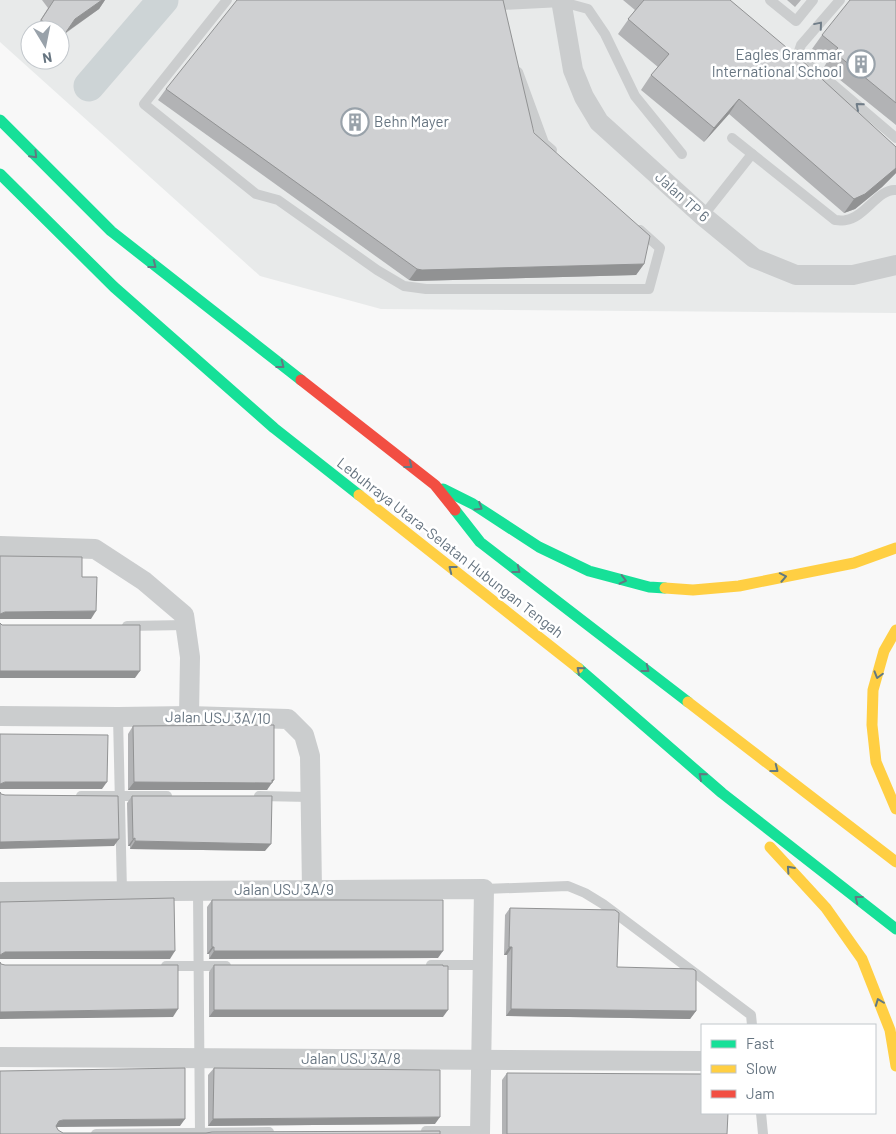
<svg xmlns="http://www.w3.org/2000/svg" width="896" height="1134" font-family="Barlow,sans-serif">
  <rect width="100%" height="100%" fill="#f8f8f8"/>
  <path fill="#e8eaea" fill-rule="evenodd" d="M0,0H896V313L381,309L260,276L0,42ZM30,30H60V60H30Z"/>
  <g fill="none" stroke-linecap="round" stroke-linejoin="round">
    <polyline stroke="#cdd4d6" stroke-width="31" points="89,86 163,0"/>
    <g stroke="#cbcdce" stroke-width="10">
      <polyline points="227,0 144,104 256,194 278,200 377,270 404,286 426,289 649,289 660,248 640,230"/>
      <polyline points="770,0 796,21 813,0"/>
      <polyline points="840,0 801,45 799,51 802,58 896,138"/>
      <polyline points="502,5 562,2 588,9 605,34 635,96 682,154"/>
      <polyline points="518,72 544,143 552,150"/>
      <path d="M732,138L835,220C838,220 843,221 846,220C864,218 879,188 896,190"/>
      <polyline points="703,216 752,154"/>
      <polyline points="127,626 186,625"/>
      <polyline points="118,717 122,891"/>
      <polyline points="81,796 167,796"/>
      <polyline points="259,796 310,797"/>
      <polyline points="484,889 568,886 585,893 603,904 751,1015 752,1025"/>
      <polyline points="198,891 200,1134"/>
      <polyline points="431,965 483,965"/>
      <polyline points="166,966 226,966"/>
      <polyline points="761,1113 763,1134"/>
      <polyline points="426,1131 480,1131"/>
      <polyline points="96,1134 269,1132"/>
    </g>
    <g stroke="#cbcdce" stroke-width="20">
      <polyline points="561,0 573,70 584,97 599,122 703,216 754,258 796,275 853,275 896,265"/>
      <polyline points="0,546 95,549 144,581 184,615 190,657 189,716"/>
      <polyline points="0,716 118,717 189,716 288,719 304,735 310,756 312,890"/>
      <polyline points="0,892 484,889 480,1134"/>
      <polyline points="0,1057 702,1061"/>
    </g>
    <g stroke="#16e098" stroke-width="11">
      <polyline points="0,120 111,231 301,380"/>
      <polyline points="0,174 114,287 274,428 359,495"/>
      <polyline points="443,489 473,504 539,547 589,571 649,587 665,588"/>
      <polyline points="455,510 480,542 688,702"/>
      <polyline points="578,668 722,793 896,929"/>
    </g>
    <g stroke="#ffcf43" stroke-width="11">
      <polyline points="359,495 578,668"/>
      <polyline points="665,588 693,590 739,586 854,563 896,548"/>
      <polyline points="896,630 884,651 873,690 872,725 876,762 896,809"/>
      <polyline points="688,702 896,862"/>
      <polyline points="770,847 826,908 862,959 890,1030 896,1066"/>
    </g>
    <polyline stroke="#f24e42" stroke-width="11" points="301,380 435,485 455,510"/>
  </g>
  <g fill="#b2b3b5">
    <polygon points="42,0 105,0 99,9 66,33 60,41 60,30 34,30 48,8"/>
    <polygon points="623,0 730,0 896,147 896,173 882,187 855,209 844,213 729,114 704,142 641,90 651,75 658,67 618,34 635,10"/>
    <polygon points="787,0 801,0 795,7"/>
    <polygon points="896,0 896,125 824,67 827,62 812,49 822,35"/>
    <polygon points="166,89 534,133 644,264 636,275 415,281 409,280 158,100"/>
    <polygon points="133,726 269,788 268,788 267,790 128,790 128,734"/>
    <polygon points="132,796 265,851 130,849 130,846 128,846 127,803"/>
    <polygon points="212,900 438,958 209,959 209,954 207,954 207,907"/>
    <polygon points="510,908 617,967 696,1011 690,1019 506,1016 507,955 504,955 505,915"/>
    <polygon points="214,965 443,1017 209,1017 209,972"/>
    <polygon points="214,1068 435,1124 208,1126 208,1075"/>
    <polygon points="507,1073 727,1134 502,1134 502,1080"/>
  </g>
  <g fill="#919293">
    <polygon points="102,0 105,0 99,9 65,33 75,19"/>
    <polygon points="739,99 729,114 704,142 714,128"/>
    <polygon points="896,168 896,173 882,187 855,209 844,213 854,199"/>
    <polygon points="644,264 636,275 415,281 409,280 417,269"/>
    <polygon points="96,611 91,619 0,619 0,614 5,612"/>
    <polygon points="0,671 140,671 135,678 0,678"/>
    <polygon points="274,780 267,790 128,790 134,782"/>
    <polygon points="5,782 107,782 102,789 0,789 0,784"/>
    <polygon points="135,838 130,846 128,846 133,839"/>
    <polygon points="119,839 114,846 0,849 0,842"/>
    <polygon points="135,841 271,844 265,851 130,849"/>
    <polygon points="212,947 214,947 209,954 207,954"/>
    <polygon points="509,947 512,947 507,955 504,955"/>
    <polygon points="175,951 170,959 0,959 0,955 5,952"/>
    <polygon points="214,951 443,951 438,958 209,959"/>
    <polygon points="178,1009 173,1017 0,1019 0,1012"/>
    <polygon points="511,1009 696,1011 690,1019 506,1016"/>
    <polygon points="214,1010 448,1010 443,1017 209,1017"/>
    <polygon points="440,1117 435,1124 208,1126 213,1119"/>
    <polygon points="185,1119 180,1126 58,1127 54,1128 59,1121 63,1120"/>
  </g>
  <g fill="#cfd0d2" stroke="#919293">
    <polygon points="54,0 102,0 75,19 64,35 60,33 60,30 56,30 41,20"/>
    <polygon points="237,0 503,0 534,133 650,236 644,264 422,270 417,269 166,89"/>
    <polygon points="644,0 730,0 799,58 896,147 896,168 865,194 854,199 739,99 714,128 651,75 669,54 628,19"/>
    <polygon points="850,0 896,0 896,103 834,52 838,48 822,35"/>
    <polygon points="0,556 82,557 82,577 97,577 96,611 5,612 0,614"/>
    <polygon points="0,623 2,625 140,625 140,671 0,671"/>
    <polygon points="274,725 274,780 272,780 272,783 134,782 133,726"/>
    <polygon points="0,734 108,735 107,782 5,782 0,784"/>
    <polygon points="0,792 1,794 5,795 118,796 119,839 0,842"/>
    <polygon points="132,796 272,796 271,844 135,841 135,838 133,839"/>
    <polygon points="174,898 175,951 5,952 0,955 0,902"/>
    <polygon points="212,900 443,900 443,951 214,951 214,947 212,947"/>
    <polygon points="510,908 615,910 619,913 617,967 693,969 696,971 696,1011 511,1009 512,947 509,947"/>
    <polygon points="0,962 1,964 5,965 178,965 178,1009 0,1012"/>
    <polygon points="214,965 443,965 443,966 448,966 448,1010 214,1010"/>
    <polygon points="185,1068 185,1119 63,1120 59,1121 56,1126 58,1130 63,1133 206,1133 212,1132 440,1131 440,1134 0,1134 0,1071"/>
    <polygon points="214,1068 440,1070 440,1117 213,1119"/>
    <polygon points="507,1073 702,1074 702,1113 728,1113 727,1134 507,1134"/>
  </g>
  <defs><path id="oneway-chevron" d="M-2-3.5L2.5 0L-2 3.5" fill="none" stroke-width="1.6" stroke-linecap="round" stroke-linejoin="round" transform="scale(1.25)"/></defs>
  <g stroke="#707d88">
    <use href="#oneway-chevron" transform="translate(819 25) rotate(-50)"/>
    <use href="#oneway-chevron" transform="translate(859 106) rotate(-139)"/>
  </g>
  <g stroke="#627981">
    <use href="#oneway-chevron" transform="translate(34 155) rotate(45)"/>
    <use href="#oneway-chevron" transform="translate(153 265) rotate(38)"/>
    <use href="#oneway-chevron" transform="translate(281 365) rotate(38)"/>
    <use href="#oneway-chevron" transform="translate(409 465) rotate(38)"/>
    <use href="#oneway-chevron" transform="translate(479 507) rotate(32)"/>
    <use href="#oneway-chevron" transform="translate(452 569) rotate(-142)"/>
    <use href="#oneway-chevron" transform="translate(517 570) rotate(38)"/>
    <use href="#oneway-chevron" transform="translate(783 577) rotate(-11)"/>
    <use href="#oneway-chevron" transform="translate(623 580) rotate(14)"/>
    <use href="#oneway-chevron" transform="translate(646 669) rotate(38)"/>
    <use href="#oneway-chevron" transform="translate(580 670) rotate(-140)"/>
    <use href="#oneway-chevron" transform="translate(878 675) rotate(106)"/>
    <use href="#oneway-chevron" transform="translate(775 769) rotate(38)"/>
    <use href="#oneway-chevron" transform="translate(702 776) rotate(-139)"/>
    <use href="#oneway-chevron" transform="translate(790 869) rotate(-132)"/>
    <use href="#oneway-chevron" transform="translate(858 899) rotate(-142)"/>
    <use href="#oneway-chevron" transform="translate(879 1002) rotate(-111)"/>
  </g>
  <defs>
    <g id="building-ring" transform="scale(1.4375)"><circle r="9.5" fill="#fff" stroke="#99a2aa" stroke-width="1.5"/><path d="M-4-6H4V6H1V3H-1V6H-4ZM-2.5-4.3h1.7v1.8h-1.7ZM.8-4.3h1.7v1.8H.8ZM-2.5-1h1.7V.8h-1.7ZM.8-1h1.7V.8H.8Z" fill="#99a2aa"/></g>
  </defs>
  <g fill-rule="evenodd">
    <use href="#building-ring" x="861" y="64"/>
    <use href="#building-ring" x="355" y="122"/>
  </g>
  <g text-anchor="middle" stroke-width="5" stroke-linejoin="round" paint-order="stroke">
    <g font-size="15" fill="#667480" stroke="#fff" text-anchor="end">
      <text x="842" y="60">Eagles Grammar<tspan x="842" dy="17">International School</tspan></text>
      <text x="374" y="127" text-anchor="start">Behn Mayer</text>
    </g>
    <g font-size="15" fill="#667480" stroke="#fff">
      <text transform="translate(682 197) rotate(42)" y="5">Jalan TP 6</text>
      <text transform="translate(450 548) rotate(38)" y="5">Lebuhraya Utara–Selatan Hubungan Tengah</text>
      <text transform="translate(218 718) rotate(1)" y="5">Jalan USJ 3A/10</text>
      <text x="284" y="895">Jalan USJ 3A/9</text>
      <text x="351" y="1064">Jalan USJ 3A/8</text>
    </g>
  </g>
  <rect x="701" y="1024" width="175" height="90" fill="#ffffff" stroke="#c2c7cc"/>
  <rect x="711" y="1040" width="25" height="8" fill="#16e098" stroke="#c2c7cc"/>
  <text x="746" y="1049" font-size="15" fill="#667480">Fast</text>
  <rect x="711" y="1065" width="25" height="8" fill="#ffcf43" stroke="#c2c7cc"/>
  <text x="746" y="1074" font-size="15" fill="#667480">Slow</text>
  <rect x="711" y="1090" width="25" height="8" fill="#f24e42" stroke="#c2c7cc"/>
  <text x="746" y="1099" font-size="15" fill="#667480">Jam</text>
  <g transform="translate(45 45) rotate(170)"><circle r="24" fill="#ffffff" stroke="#c2c7cc"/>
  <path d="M0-4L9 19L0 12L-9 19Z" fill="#99a2aa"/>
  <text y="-8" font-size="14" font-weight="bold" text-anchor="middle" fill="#667480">N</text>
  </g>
</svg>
